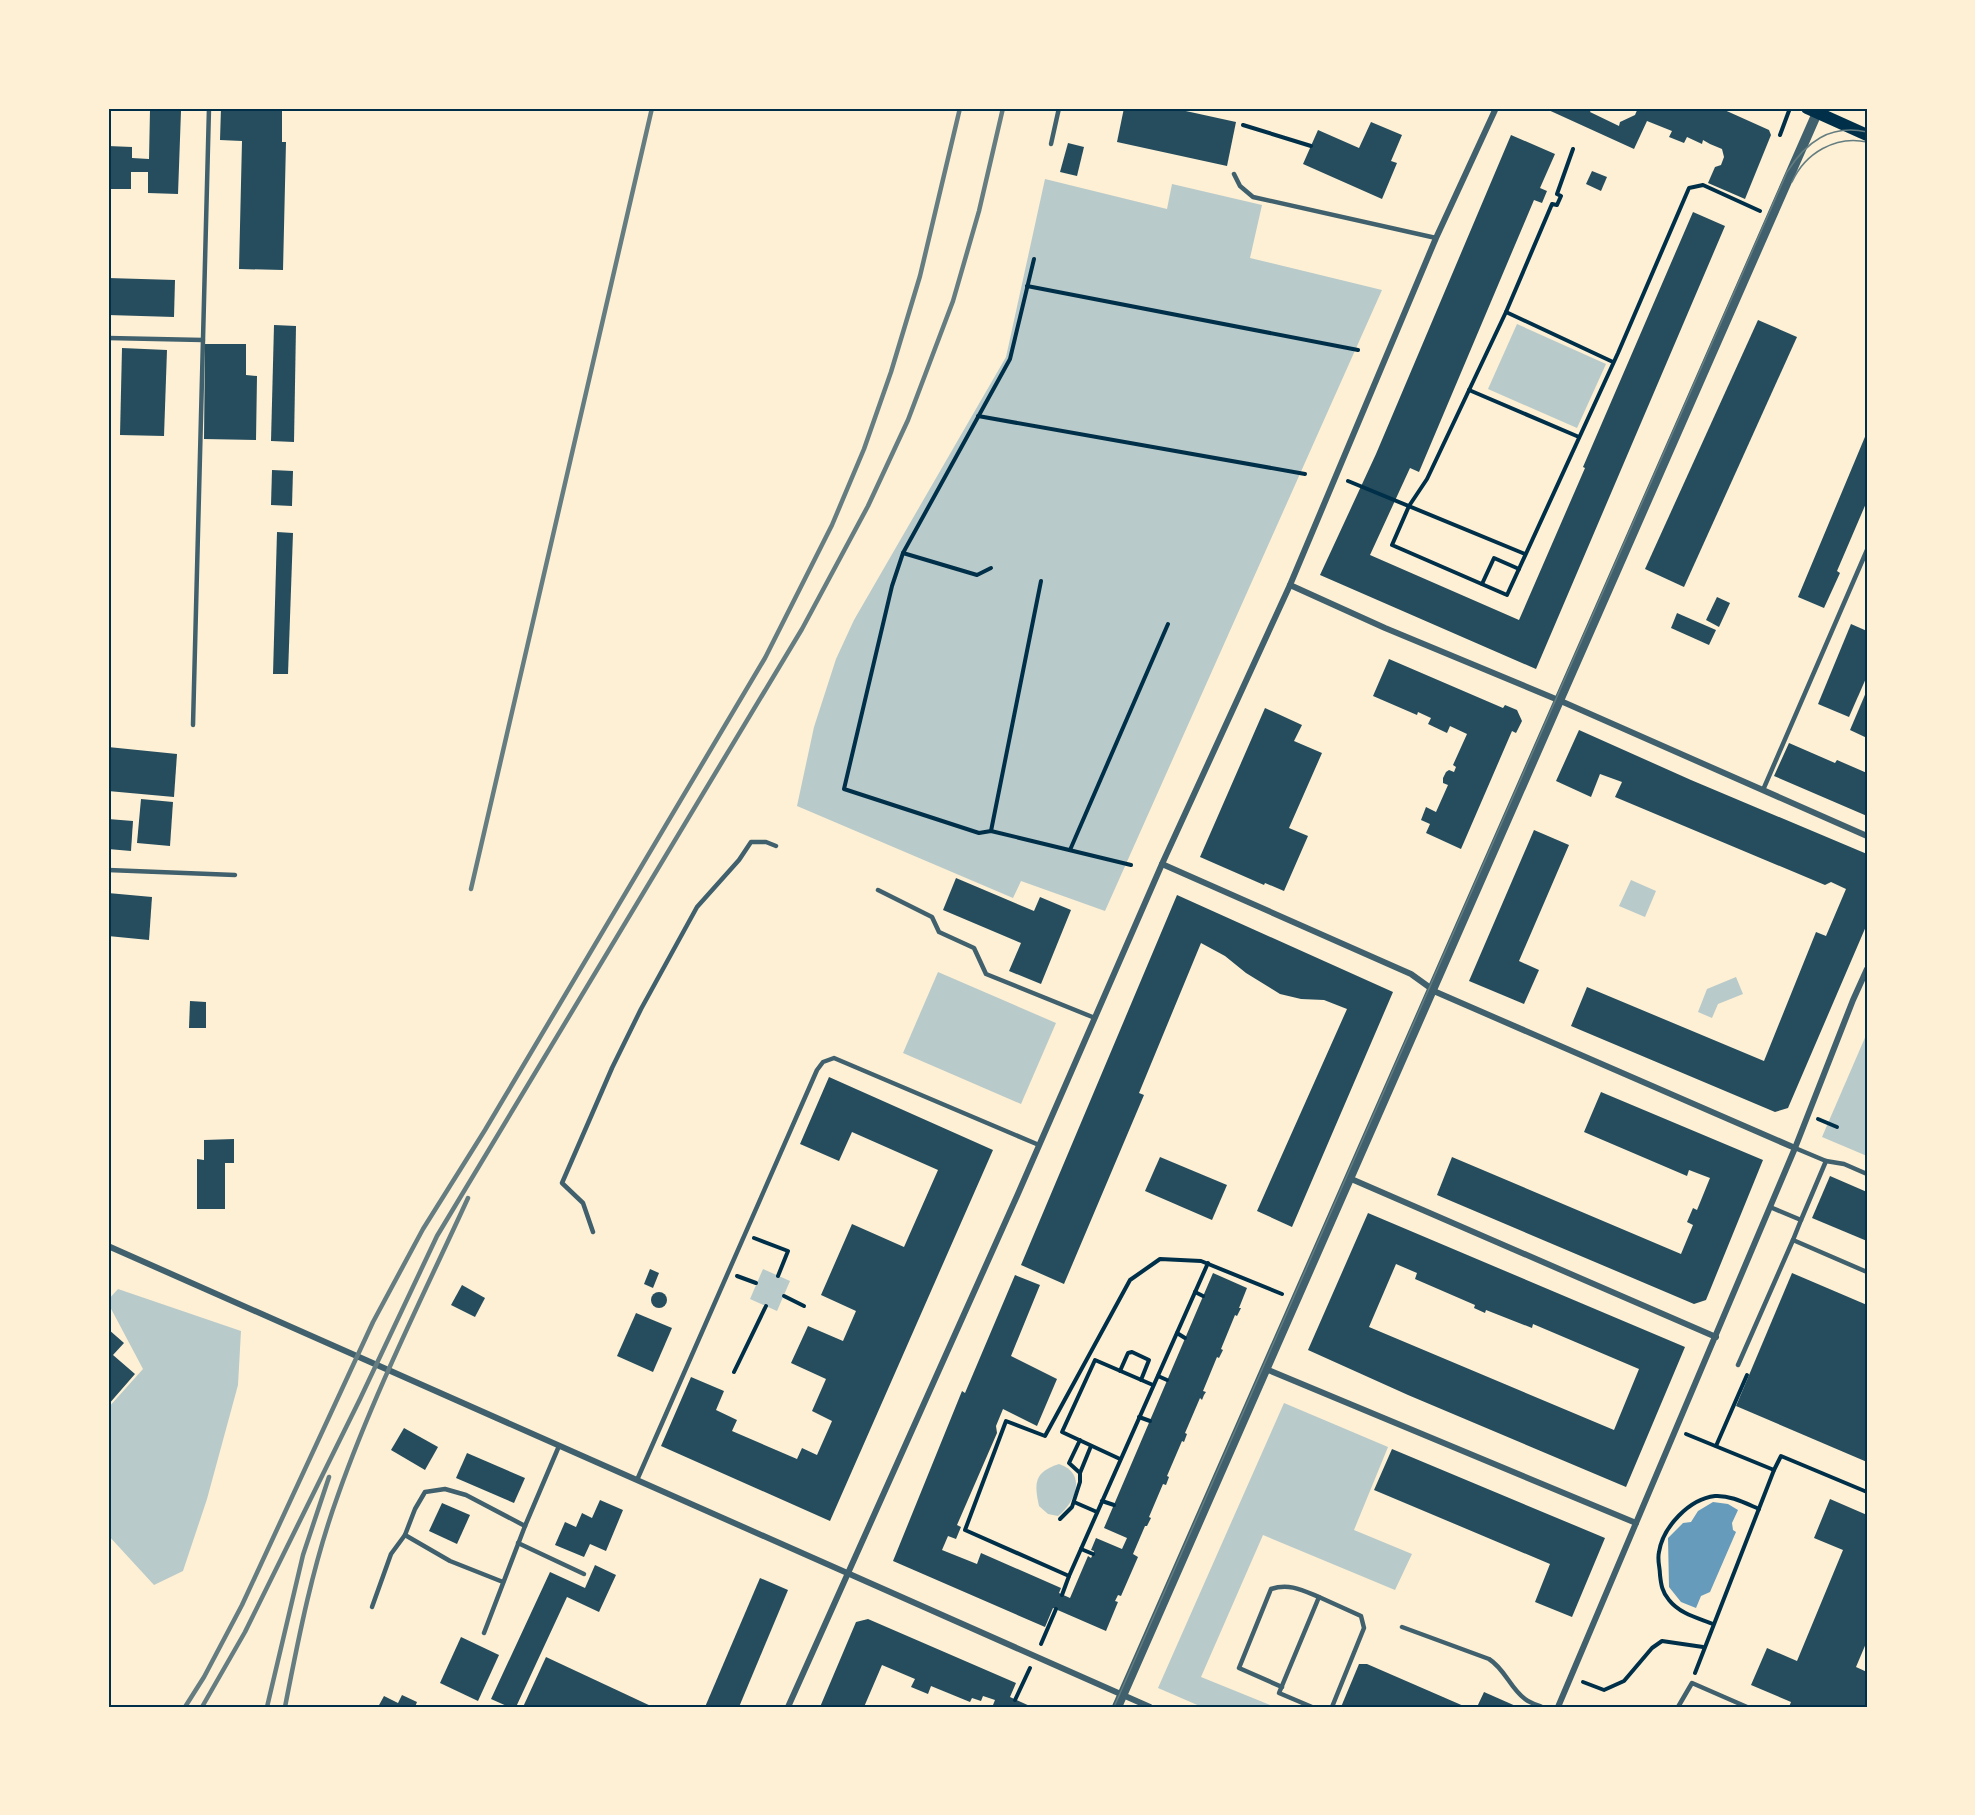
<svg xmlns="http://www.w3.org/2000/svg" width="1975" height="1815" font-family="'Open Sans',sans-serif">
  <rect width="100%" height="100%" fill="#fdf0d5"/>
  <g fill="#b9caca">
    <polygon points="1045,179 1167,209 1172,184 1262,205 1250,258 1382,290 1105,911 1021,881 1013,898 797,806 814,727 836,659 854,620 1006,357"/>
    <polygon points="1517,324 1606,364 1577,428 1488,389"/>
    <polygon points="1631,880 1656,891 1645,917 1619,906"/>
    <polygon points="938,972 1056,1023 1021,1104 903,1053"/>
    <polygon points="1736,977 1743,994 1718,1004 1712,1018 1698,1012 1707,989"/>
    <polygon points="1867,1033 1867,1156 1822,1137"/>
    <polygon points="763,1269 790,1281 777,1311 750,1299"/>
    <polygon points="118,1289 241,1331 238,1385 207,1499 183,1571 154,1585 108,1535 108,1408 143,1369 108,1303 108,1300"/>
    <polygon points="1284,1403 1388,1447 1354,1530 1412,1554 1395,1590 1263,1535 1201,1677 1275,1707 1202,1707 1158,1688"/>
    <path d="M1059,1464C1087,1473 1076,1502 1058,1516L1048,1514L1039,1506C1034,1483 1034,1472 1059,1464Z"/>
  </g>
  <polygon fill="#669bbc" points="1713,1502 1728,1504 1738,1510 1732,1523 1733,1530 1736,1532 1710,1592 1701,1596 1696,1608 1681,1602 1669,1587 1668,1538 1683,1523 1691,1522 1698,1511"/>
  <g fill="#264d5e" fill-rule="evenodd">
    <polygon points="221,108 282,108 282,142 286,142 283,270 239,269 242,141 220,140"/>
    <polygon points="1124,108 1172,108 1236,122 1227,166 1117,142"/>
    <polygon points="1544,108 1592,108 1590,112 1619,126 1620,122 1635,115 1638,108 1720,108 1769,130 1771,135 1745,199 1708,183 1715,167 1721,165 1724,157 1722,149 1710,144 1703,140 1702,144 1687,137 1684,143 1669,137 1672,131 1647,121 1634,149"/>
    <polygon points="150,110 181,111 178,194 148,193 148,172 131,172 131,189 108,189 108,146 132,147 132,158 149,159"/>
    <polygon points="1371,122 1402,135 1391,161 1397,163 1382,199 1303,164 1318,130 1359,148"/>
    <polygon points="1511,135 1555,154 1540,188 1547,191 1542,203 1534,200 1419,472 1410,468 1370,555 1519,620 1585,468 1583,467 1693,212 1725,226 1536,669 1320,575 1376,454"/>
    <polygon points="1068,143 1084,147 1077,176 1060,172"/>
    <polygon points="1592,171 1607,177 1601,191 1586,184"/>
    <polygon points="108,278 175,280 174,317 108,315"/>
    <polygon points="1758,320 1797,337 1684,587 1645,569"/>
    <polygon points="274,325 296,326 294,442 271,441"/>
    <polygon points="205,344 246,344 246,375 257,376 256,440 204,439"/>
    <polygon points="122,348 167,350 164,436 120,435"/>
    <polygon points="1867,432 1867,501 1837,571 1840,573 1824,608 1798,597"/>
    <polygon points="272,470 293,471 292,506 271,505"/>
    <polygon points="277,532 293,533 288,674 273,674"/>
    <polygon points="1717,597 1730,603 1719,627 1706,620"/>
    <polygon points="1677,613 1716,630 1709,645 1671,628"/>
    <polygon points="1851,624 1867,631 1867,676 1849,717 1818,704"/>
    <polygon points="1389,659 1503,708 1505,705 1517,710 1522,721 1516,733 1512,731 1461,849 1426,833 1430,824 1421,820 1426,807 1436,812 1448,785 1443,783 1443,778 1446,772 1449,770 1454,772 1456,767 1453,765 1467,734 1450,726 1447,733 1428,724 1431,718 1418,712 1417,715 1373,696"/>
    <polygon points="1867,690 1867,738 1850,730"/>
    <polygon points="1265,708 1302,725 1294,741 1322,753 1289,828 1308,836 1284,891 1265,883 1264,885 1200,857"/>
    <polygon points="1579,730 1691,780 1867,854 1867,924 1788,1108 1775,1112 1571,1026 1587,987 1764,1061 1816,932 1826,936 1846,889 1831,882 1825,885 1615,797 1622,782 1600,774 1591,797 1556,781"/>
    <polygon points="1789,743 1835,763 1837,760 1867,773 1867,816 1774,776"/>
    <polygon points="108,747 177,754 174,797 108,791"/>
    <polygon points="141,799 173,802 170,846 137,843"/>
    <polygon points="108,819 133,821 131,851 108,849"/>
    <polygon points="1534,830 1569,845 1519,961 1539,970 1524,1004 1469,981"/>
    <polygon points="956,878 1034,911 1040,897 1071,910 1041,984 1009,971 1021,943 943,910"/>
    <polygon points="108,893 152,897 149,940 108,936"/>
    <polygon points="1177,895 1393,992 1292,1227 1257,1211 1347,1009 1324,1000 1301,999 1280,994 1246,973 1225,956 1201,943 1139,1093 1144,1095 1064,1284 1021,1265"/>
    <polygon points="190,1001 206,1002 206,1028 189,1028"/>
    <polygon points="829,1077 993,1150 830,1521 661,1446 691,1377 724,1391 716,1410 737,1420 732,1431 797,1459 802,1448 817,1455 832,1421 812,1411 826,1379 791,1363 808,1326 843,1341 856,1311 821,1295 852,1224 904,1247 938,1170 852,1132 839,1161 800,1144"/>
    <polygon points="1601,1092 1763,1160 1706,1300 1694,1304 1437,1195 1452,1157 1681,1254 1693,1225 1687,1222 1693,1208 1697,1210 1710,1178 1689,1170 1687,1176 1584,1132"/>
    <polygon points="234,1139 234,1163 225,1163 225,1209 197,1209 197,1159 204,1160 204,1140"/>
    <polygon points="1160,1157 1227,1185 1212,1220 1145,1191"/>
    <polygon points="1830,1176 1867,1192 1867,1241 1812,1218"/>
    <path d="M1368,1213L1685,1347L1626,1487L1408,1395L1308,1350ZM1396,1264L1417,1273L1415,1279L1475,1305L1474,1308L1485,1313L1486,1310L1532,1328L1533,1324L1639,1369L1614,1430L1369,1327Z"/>
    <polygon points="650,1269 659,1273 653,1288 644,1284"/>
    <polygon points="1213,1273 1247,1288 1239,1308 1241,1308 1237,1316 1235,1315 1221,1349 1223,1350 1219,1358 1217,1357 1203,1391 1206,1392 1204,1395 1202,1400 1200,1398 1185,1433 1187,1434 1184,1442 1182,1441 1167,1476 1169,1477 1166,1485 1163,1484 1149,1517 1151,1518 1147,1526 1145,1526 1133,1554 1138,1557 1121,1596 1118,1595 1115,1601 1118,1602 1106,1631 1053,1608 1045,1627 893,1561 962,1391 965,1393 1015,1275 1040,1285 1011,1356 1057,1379 1037,1426 1003,1409 996,1426 997,1433 957,1525 961,1527 956,1539 948,1536 942,1550 977,1564 981,1553 1061,1588 1059,1593 1070,1598 1088,1556 1091,1558 1093,1554 1094,1551 1091,1550 1096,1538 1122,1549 1127,1538 1104,1528"/>
    <polygon points="1792,1273 1867,1305 1867,1462 1736,1406"/>
    <polygon points="462,1285 485,1298 475,1317 451,1305"/>
    <circle cx="659" cy="1300" r="8"/>
    <polygon points="636,1313 672,1328 653,1372 617,1356"/>
    <polygon points="108,1329 124,1343 113,1355 135,1374 108,1405"/>
    <polygon points="404,1428 438,1447 425,1470 391,1450"/>
    <polygon points="1392,1449 1605,1538 1572,1617 1535,1602 1550,1564 1374,1490"/>
    <polygon points="467,1453 525,1478 514,1503 456,1478"/>
    <polygon points="1830,1499 1867,1515 1867,1641 1856,1667 1867,1672 1867,1707 1789,1707 1791,1702 1751,1685 1767,1648 1797,1661 1843,1550 1814,1538"/>
    <polygon points="600,1500 623,1510 606,1551 590,1544 584,1557 555,1545 565,1522 576,1527 582,1513 592,1518"/>
    <polygon points="442,1503 470,1515 457,1544 429,1531"/>
    <polygon points="595,1565 616,1575 599,1612 567,1597 516,1707 509,1707 491,1699 550,1572 585,1588"/>
    <polygon points="760,1578 788,1590 739,1707 705,1707"/>
    <polygon points="868,1619 1016,1683 1010,1697 1032,1707 997,1707 993,1705 995,1700 983,1696 981,1701 972,1698 970,1702 931,1686 928,1694 911,1687 915,1679 882,1665 864,1707 820,1707 856,1622"/>
    <polygon points="461,1637 499,1655 478,1701 440,1683"/>
    <polygon points="546,1657 653,1707 523,1707"/>
    <polygon points="1359,1664 1367,1664 1466,1707 1341,1707"/>
    <polygon points="1484,1692 1518,1707 1477,1707"/>
    <polygon points="402,1695 417,1702 415,1707 378,1707 384,1696 398,1703"/>
  </g>
  <g fill="none" stroke-linecap="round" stroke-linejoin="round">
    <g stroke="#003049" stroke-width="4">
      <polyline points="1243,125 1311,146"/>
      <polyline points="1780,135 1790,108"/>
      <polyline points="1034,259 1010,359 903,553 892,586 844,789 979,833 991,831 1131,865"/>
      <polyline points="1027,286 1358,350"/>
      <polyline points="1506,312 1552,204 1557,205 1561,196 1557,194 1573,149"/>
      <polyline points="1613,362 1506,312 1427,479 1409,506 1392,545 1507,595 1618,353 1689,188 1703,185 1760,211"/>
      <polyline points="1469,390 1579,437"/>
      <polyline points="978,416 1305,474"/>
      <polyline points="1348,481 1525,554"/>
      <polyline points="903,553 977,575 991,568"/>
      <polyline points="1482,584 1494,558 1519,569"/>
      <polyline points="991,831 1041,581"/>
      <polyline points="1070,850 1168,624"/>
      <polyline points="1818,1119 1837,1127"/>
      <polyline points="754,1238 788,1251 778,1276"/>
      <polyline points="737,1276 756,1283"/>
      <polyline points="1195,1292 1203,1296"/>
      <polyline points="784,1296 804,1306"/>
      <polyline points="1177,1333 1185,1338"/>
      <polyline points="1120,1371 1128,1353 1132,1352 1149,1360 1141,1380"/>
      <polyline points="734,1372 766,1306"/>
      <polyline points="1158,1376 1167,1380"/>
      <polyline points="1139,1417 1150,1421"/>
      <polyline points="1686,1434 1774,1470"/>
      <polyline points="1716,1446 1747,1375"/>
      <polyline points="1120,1459 1062,1432 1095,1360 1153,1385"/>
      <polyline points="1080,1473 1069,1463 1080,1440"/>
      <polyline points="1102,1501 1114,1505"/>
      <polyline points="1074,1502 1097,1512"/>
      <polyline points="1060,1519 1072,1507 1080,1482 1080,1473 1091,1446"/>
      <polyline points="1081,1549 1093,1554"/>
      <polyline points="1069,1576 1208,1263"/>
      <polyline points="1062,1595 1069,1576 965,1530 1006,1421 1045,1436 1130,1280 1160,1259 1201,1261 1282,1294"/>
      <path d="M1713,1624C1698,1618 1680,1614 1669,1600C1662,1592 1661,1584 1660,1575C1660,1567 1657,1560 1659,1552C1663,1527 1689,1499 1715,1496C1730,1495 1745,1503 1759,1509"/>
      <polyline points="1041,1644 1056,1609"/>
      <polyline points="1695,1673 1774,1470 1781,1456 1867,1492"/>
      <polyline points="1583,1682 1604,1690 1624,1681 1652,1648 1662,1641 1703,1647"/>
      <polyline points="1015,1700 1030,1668"/>
    </g>
    <g stroke="#3f606c" stroke-width="4.5">
      <polyline points="1051,144 1059,108"/>
      <polyline points="1234,174 1240,186 1253,197 1436,238"/>
      <polyline points="108,338 203,340"/>
      <polyline points="193,725 209,108"/>
      <polyline points="1763,790 1867,550"/>
      <polyline points="108,870 235,875"/>
      <polyline points="878,890 932,917 939,932 974,948 986,974 1095,1018"/>
      <polyline points="1795,1148 1826,1161 1844,1164 1867,1174"/>
      <polyline points="1770,1207 1801,1220 1793,1240 1867,1272"/>
      <polyline points="1801,1220 1826,1161"/>
      <polyline points="593,1232 583,1203 562,1183 612,1068 641,1009 697,907 739,860 751,842 766,842 776,846"/>
      <polyline points="1738,1365 1793,1240"/>
      <polyline points="637,1480 817,1070 823,1062 834,1058 1039,1145"/>
      <polyline points="518,1543 584,1574"/>
      <polyline points="503,1582 450,1561 405,1535 415,1509 425,1492 445,1489 466,1495 525,1526 559,1446"/>
      <polyline points="372,1607 391,1554 405,1535"/>
      <path d="M1402,1627L1489,1659C1505,1669 1510,1688 1525,1699C1530,1703 1537,1705 1542,1707"/>
      <polyline points="484,1633 525,1526"/>
      <path d="M1282,1687L1239,1668L1271,1589C1289,1583 1302,1590 1319,1597"/>
      <polyline points="1312,1707 1279,1693 1319,1597 1361,1616 1364,1628 1332,1707"/>
      <polyline points="1678,1707 1692,1683 1747,1707"/>
    </g>
    <g stroke="#3f606c" stroke-width="6">
      <polyline points="1290,585 1385,628 1563,702 1867,836"/>
      <polyline points="1162,864 1411,974 1436,992 1795,1148"/>
      <polyline points="1349,1178 1716,1337"/>
      <polyline points="108,1246 1150,1707"/>
      <polyline points="1266,1369 1636,1523"/>
      <polyline points="788,1707 1017,1196 1162,864 1290,585 1436,238 1496,108"/>
      <polyline points="1558,1707 1795,1148 1853,1000 1867,969"/>
    </g>
    <polyline stroke="#3f606c" stroke-width="10" points="1117,1707 1817,113"/>
    <polyline stroke="#003049" stroke-width="12" points="1807,108 1867,135"/>
    <g stroke="#657d81" stroke-width="1.5">
      <path d="M1792,182C1805,153 1836,135 1867,142"/>
      <path d="M1114,1707L1787,172C1806,142 1830,124 1867,132"/>
    </g>
    <g stroke="#657d81" stroke-width="4.5">
      <polyline points="471,889 652,108"/>
      <polyline points="185,1707 204,1677 242,1605 373,1322 423,1229 485,1130 765,658 832,525 864,449 891,372 920,276 960,108"/>
      <polyline points="202,1707 245,1632 360,1399 437,1236 802,629 868,506 908,420 953,301 979,211 1003,108"/>
      <polyline points="267,1707 303,1555 329,1477"/>
      <path d="M285,1707C299,1635 313,1564 338,1495C374,1393 423,1296 468,1198"/>
    </g>
  </g>
  <rect width="1975" height="1815" fill="none" stroke="#fdf0d5" stroke-width="219"/>
  <rect x="110" y="110" width="1756" height="1596" fill="none" stroke="#003049" stroke-width="2"/>
</svg>
